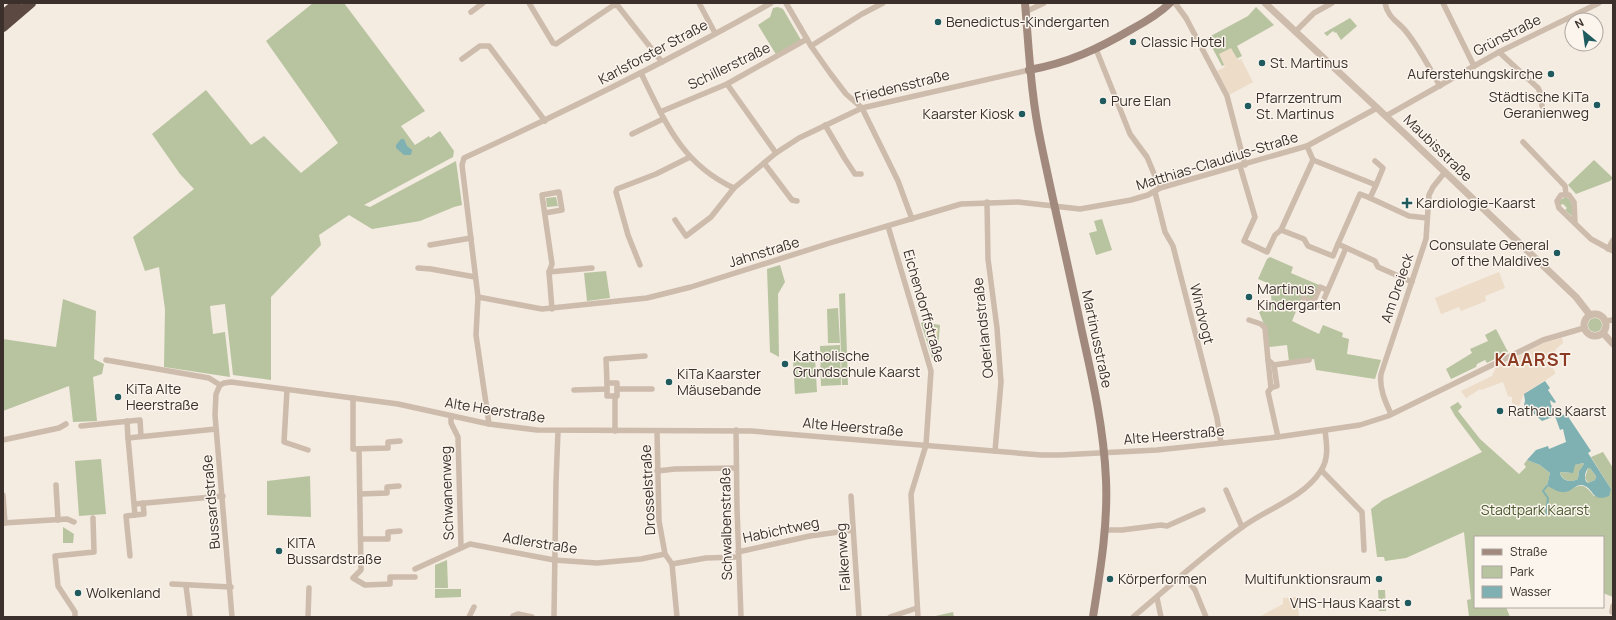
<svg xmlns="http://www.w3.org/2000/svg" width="1616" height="620" font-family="Manrope,sans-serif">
  <rect width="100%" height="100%" fill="#f4ebe1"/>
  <g fill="#b8c4a0">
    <polygon points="313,3 344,3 425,111 401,126 415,145 429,136 430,138 440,131 454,151 453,157 364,205 370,207 456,161 462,205 454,207 420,221 372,229 349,215 319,235 321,245 271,297 271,380 233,375 225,304 210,306 213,334 225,332 230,377 164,367 165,309 159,267 145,271 133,237 194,189 180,174 152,134 206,90 251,145 264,136 301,173 338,143 266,41"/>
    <polygon points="778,7 783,9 801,40 777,56 758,25 770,17 773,8"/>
    <polygon points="1256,7 1274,25 1237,46 1242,56 1222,66 1207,38 1248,16"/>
    <polygon points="1350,18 1357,26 1341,40 1336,32 1335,33 1333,31 1327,36 1324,33"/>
    <polygon points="1594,160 1613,178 1610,181 1576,194 1568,185"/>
    <polygon points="556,197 558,206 547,207 546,198"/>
    <polygon points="1566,197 1570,200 1572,205 1572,216 1565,210 1567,208 1563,204 1560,205 1560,200"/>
    <polygon points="1102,219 1112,250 1096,255 1089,233 1097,231 1094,221"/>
    <polygon points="1270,257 1293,267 1291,273 1319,285 1312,301 1302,297 1292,321 1319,334 1323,325 1343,333 1342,337 1349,339 1347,354 1381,360 1375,379 1316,370 1314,359 1289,362 1287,345 1269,347 1267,331 1259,312 1272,306 1270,284 1258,279 1267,259"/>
    <polygon points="780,265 785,282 778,294 779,357 770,352 767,269"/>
    <polygon points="606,271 610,298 587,301 584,273"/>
    <polygon points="845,293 848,385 842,385 839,294"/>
    <polygon points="63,299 96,311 94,359 104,364 102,374 93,377 97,421 73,422 69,386 3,411 3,339 56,347"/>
    <polygon points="838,308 840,343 828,343 827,309"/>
    <circle cx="1595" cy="325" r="7"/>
    <polygon points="923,322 940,325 937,358 932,358 931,355 921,323"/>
    <polygon points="1496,329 1508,352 1487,363 1485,360 1477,364 1476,367 1451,379 1446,369 1472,353 1470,349 1488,341 1485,335"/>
    <polygon points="840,345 841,385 821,386 820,346"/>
    <polygon points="815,358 817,392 795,394 793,360"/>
    <path d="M1458,402L1462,407L1458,411L1480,439L1519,474L1526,467L1524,464L1527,460L1540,465L1550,473L1547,486L1566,492C1581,484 1583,482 1594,496L1611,489L1591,457L1603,452L1613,468V597L1603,593V537H1475V607H1506L1510,617H1469L1467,600L1471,599L1464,532L1406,558L1385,561L1384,557H1377L1371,509L1383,500L1482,452L1455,416L1450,407Z"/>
    <polygon points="101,459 106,514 79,516 75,461"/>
    <path d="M1583,463L1584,464L1579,471L1578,479C1571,483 1562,481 1560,472L1570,473L1575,465Z"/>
    <polygon points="1588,468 1590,468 1596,476 1595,480 1588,483 1585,478"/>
    <polygon points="310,476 311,517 267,515 267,481"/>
    <polygon points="63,527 74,534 73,543 63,543"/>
    <polygon points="447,560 448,588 435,588 435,565"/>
    <polygon points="435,589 461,589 461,597 435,598"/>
    <polygon points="1378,590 1385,590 1386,611 1379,611"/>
    <polygon points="953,612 954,617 931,617"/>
  </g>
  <polygon fill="#efdcb8" points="928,326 938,328 936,345 932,345 927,330"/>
  <g fill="#ecdcc8">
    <polygon points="1231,48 1238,60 1241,59 1253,82 1227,96 1215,72 1225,67 1219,54"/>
    <polygon points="1499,272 1505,288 1485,296 1486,301 1461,311 1459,307 1441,314 1435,298"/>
    <polygon points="1562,338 1563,343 1556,349 1552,357 1552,364 1551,365 1555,372 1555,374 1524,394 1519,406 1512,403 1512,397 1508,396 1503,382 1481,390 1480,389 1466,398 1461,391 1492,376 1496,367 1543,343"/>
    <polygon points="1297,597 1299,617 1259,617 1283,604 1283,598"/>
  </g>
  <g fill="#7fb0b2" fill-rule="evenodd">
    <polygon points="401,139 404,139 407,146 412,150 411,155 404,155 396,148 396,145"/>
    <path d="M1545,381L1550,388L1548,390L1556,402L1554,403L1550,400C1551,409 1557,415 1567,415L1591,451L1588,453L1611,489L1609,496C1591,503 1595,488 1582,485C1576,484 1571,492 1565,492C1559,493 1552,488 1547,486L1550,473L1540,465L1527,460L1536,450L1548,446L1549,449L1566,442L1563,429L1560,430L1555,416L1542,421L1524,405L1525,401L1524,394ZM1583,463L1584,464L1579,471L1578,479C1571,483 1561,481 1560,472L1573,473L1575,465ZM1588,468H1590L1596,476L1595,480L1588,483C1583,480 1585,472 1588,468Z"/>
  </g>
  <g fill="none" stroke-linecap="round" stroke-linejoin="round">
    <polyline stroke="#7fb0b2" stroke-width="2" points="1546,515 1548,498 1543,491 1547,486"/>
    <g stroke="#cdbbac" stroke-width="5.5">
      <polyline points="529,3 553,43 556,44 614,5 618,6 662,62"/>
      <polyline points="699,3 715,33"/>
      <polyline points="786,3 811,46 830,73 846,94 862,108 898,181 912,219"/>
      <polyline points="1175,3 1186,18 1227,96 1245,165"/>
      <path d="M1385,3C1387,15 1395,20 1403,28C1417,43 1429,68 1440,86"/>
      <polyline points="1443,3 1474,66"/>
      <polyline points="471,12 483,3"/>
      <polyline points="1025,12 1044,3"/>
      <polyline points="1296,31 1314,13 1332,3"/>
      <polyline points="811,46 862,14 883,3"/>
      <polyline points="1096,49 1130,134 1147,157 1160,188"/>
      <polyline points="1499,52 1538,88 1540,92 1542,106"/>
      <polyline points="462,59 480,46 489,46 545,121"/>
      <path d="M641,73C665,122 682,164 734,188"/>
      <polyline points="727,84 776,153"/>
      <polyline points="660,112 727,84 807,39"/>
      <polyline points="1386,116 1499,52 1599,3"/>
      <polyline points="825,125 845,159 855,174 861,174"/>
      <polyline points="632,134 663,119"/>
      <polyline points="1523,142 1565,186 1566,194"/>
      <polyline points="1313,160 1376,185 1370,198 1409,216 1427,218"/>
      <polyline points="1375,161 1383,168 1376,185"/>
      <polyline points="764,163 792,200 797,201"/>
      <polyline points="1240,166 1255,217 1244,241 1267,252 1275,235 1281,230 1304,239 1308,246 1333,256 1338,244 1375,261 1378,267 1412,282"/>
      <polyline points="1155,192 1165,232 1173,246 1217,418 1221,443"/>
      <polyline points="987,202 988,259 997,328 1001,382 995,451"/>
      <polyline points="545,213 562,210 559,192 542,195 552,264 549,272 552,309"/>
      <polyline points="675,220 686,236 711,217 734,188 776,153 799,138 862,108 1029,70"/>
      <polyline points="1575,223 1574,202 1569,195 1561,195 1557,201 1559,208 1591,239 1613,251"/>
      <polyline points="888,226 931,371 926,445 911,494 918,617"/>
      <polyline points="1281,230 1313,160 1307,146"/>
      <polyline points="1338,244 1360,194 1370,198"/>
      <polyline points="430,245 471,238"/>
      <polyline points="1608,249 1613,240"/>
      <polyline points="640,265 628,235 616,192 617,189 656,174 690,157"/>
      <polyline points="418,268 431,269 475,277"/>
      <polyline points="549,272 592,268"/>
      <polyline points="478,297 542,309 647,298 691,287 830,243 961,204 1018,202 1080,209 1131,200 1148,195 1160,188 1307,146 1377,108"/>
      <polyline points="1303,298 1321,306 1346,248"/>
      <polyline points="1313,303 1320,287 1327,290"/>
      <polyline points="1249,320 1261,324 1265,328 1268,360 1274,365 1277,386 1271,388 1268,392 1278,437"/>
      <polyline points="1605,321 1613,320"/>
      <polyline points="106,360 209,378 220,385"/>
      <polyline points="1268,360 1271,388"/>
      <polyline points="1274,365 1309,360"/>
      <polyline points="220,385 224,383 231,382 398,404 489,424 537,430 751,431 1041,455 1060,455 1157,450 1278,437 1360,425 1388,416 1543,340 1584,328"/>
      <polyline points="220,385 216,394 215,415 232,617"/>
      <polyline points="607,389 607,396 615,396"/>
      <polyline points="617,389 617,383 607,383 606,359 645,356"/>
      <polyline points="287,390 284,442 308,450"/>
      <polyline points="574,390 607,389 607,383"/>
      <polyline points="353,398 353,449 388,448 388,442 400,441"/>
      <path d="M1391,414C1385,401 1379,388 1381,374L1426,239L1429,195L1433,187L1445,172"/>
      <polyline points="451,416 451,423 458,437 461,547"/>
      <polyline points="127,421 128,438"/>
      <path d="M489,424L476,335L478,297L462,165L464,158C568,110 671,60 771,3"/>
      <polyline points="81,426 140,420 141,436"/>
      <polyline points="736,430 737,508 741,617"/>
      <polyline points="615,431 615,396 617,396 617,389 652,389"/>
      <polyline points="657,431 659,521 665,554 672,564 677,617"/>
      <polyline points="3,440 59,428 66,424"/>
      <polyline points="359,449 361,570 353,578 365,585 390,584 390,577 415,577"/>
      <polyline points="657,471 675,469 736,468"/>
      <polyline points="1322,471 1362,512 1364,550"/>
      <polyline points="56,485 58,520"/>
      <polyline points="1226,490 1242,527"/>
      <polyline points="360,494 387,493 387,487 399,486"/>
      <polyline points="3,495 5,523"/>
      <polyline points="851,496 859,617"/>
      <polyline points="135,504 223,496"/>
      <polyline points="135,515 144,514 143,503"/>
      <polyline points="3,523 67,519 74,522"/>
      <polyline points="1105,530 1122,530 1161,525 1167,526 1203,510"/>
      <polyline points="361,539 388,539 388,532 400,531"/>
      <polyline points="738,552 810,536 853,530"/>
      <polyline points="130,556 126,516 135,515 128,438 216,429"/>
      <polyline points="672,564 706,558 738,557"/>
      <polyline points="415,569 470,544 554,560 597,563 641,559 665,554"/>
      <polyline points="1184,575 1195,590 1206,617"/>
      <polyline points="172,584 231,587"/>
      <polyline points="186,586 190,617"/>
      <polyline points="1157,598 1161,617"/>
      <polyline points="1612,612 1613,606"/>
      <polyline points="513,616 518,614 532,617"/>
      <polyline points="75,617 75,612 58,586 55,556 94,552 93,518"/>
      <polyline points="308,617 309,588"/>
      <polyline points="469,617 474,607"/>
      <polyline points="554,617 556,482 558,431"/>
      <polyline points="890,617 917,608"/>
      <path d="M1133,617C1169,587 1203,555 1241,528C1266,509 1302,499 1320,472C1329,460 1327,445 1325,431"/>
    </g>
    <g stroke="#cdbbac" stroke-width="7">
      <polyline points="1265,3 1406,135 1576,297 1590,315"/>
      <circle cx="1595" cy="325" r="11"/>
      <polyline points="1603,333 1613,344"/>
    </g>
    <g stroke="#a18a7d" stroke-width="8">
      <path d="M1025,3C1029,50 1031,97 1041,143C1054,206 1069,269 1082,332C1093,381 1104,430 1106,480C1108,526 1100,572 1093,617"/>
      <path d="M1029,70C1068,63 1098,49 1132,29C1145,22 1159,14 1170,3"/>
    </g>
    <g stroke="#5c4a42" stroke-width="10">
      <polyline points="3,15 17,3"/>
      <polyline points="3,27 31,3"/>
    </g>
  </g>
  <g fill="#1f5a5e" stroke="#fbf5ee" stroke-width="1.5">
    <circle cx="938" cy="22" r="4"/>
    <circle cx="1133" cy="42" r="4"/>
    <circle cx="1262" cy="63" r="4"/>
    <circle cx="1551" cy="74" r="4"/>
    <circle cx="1103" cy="101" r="4"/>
    <circle cx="1597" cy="105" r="4"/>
    <circle cx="1248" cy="106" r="4"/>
    <circle cx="1022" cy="114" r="4"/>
    <path d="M1405 197h4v4h4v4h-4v4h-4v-4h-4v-4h4z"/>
    <circle cx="1557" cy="253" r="4"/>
    <circle cx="1249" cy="297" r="4"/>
    <circle cx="785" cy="364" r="4"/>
    <circle cx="669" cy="382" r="4"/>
    <circle cx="118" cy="397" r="4"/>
    <circle cx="1500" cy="411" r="4"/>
    <circle cx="279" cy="551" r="4"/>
    <circle cx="1110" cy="579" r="4"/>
    <circle cx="1379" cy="579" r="4"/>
    <circle cx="78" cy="593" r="4"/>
    <circle cx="1408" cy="603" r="4"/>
  </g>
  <g text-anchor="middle" stroke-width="3" stroke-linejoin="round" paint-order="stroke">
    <g font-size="14" fill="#3b302b" stroke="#fbf5ee" text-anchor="start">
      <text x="946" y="27">Benedictus-Kindergarten</text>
      <text x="1141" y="47">Classic Hotel</text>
      <text x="1270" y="68">St. Martinus</text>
      <text x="1543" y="79" text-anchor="end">Auferstehungskirche</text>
      <text x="1589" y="102" text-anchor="end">Städtische KiTa<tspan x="1589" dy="16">Geranienweg</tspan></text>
      <text x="1256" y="103">Pfarrzentrum<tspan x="1256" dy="16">St. Martinus</tspan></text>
      <text x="1111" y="106">Pure Elan</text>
      <text x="1014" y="119" text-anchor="end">Kaarster Kiosk</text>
      <text x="1416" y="208">Kardiologie-Kaarst</text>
      <text x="1549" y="250" text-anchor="end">Consulate General<tspan x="1549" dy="16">of the Maldives</tspan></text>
      <text x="1257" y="294">Martinus<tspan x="1257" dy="16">Kindergarten</tspan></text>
      <text x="793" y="361">Katholische<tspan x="793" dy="16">Grundschule Kaarst</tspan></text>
      <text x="677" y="379">KiTa Kaarster<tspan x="677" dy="16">Mäusebande</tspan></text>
      <text x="126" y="394">KiTa Alte<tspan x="126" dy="16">Heerstraße</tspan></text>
      <text x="1508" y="416">Rathaus Kaarst</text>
      <text x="287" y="548">KITA<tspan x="287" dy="16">Bussardstraße</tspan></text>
      <text x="1118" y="584">Körperformen</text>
      <text x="1371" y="584" text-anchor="end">Multifunktionsraum</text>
      <text x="86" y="598">Wolkenland</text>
      <text x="1400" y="608" text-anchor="end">VHS-Haus Kaarst</text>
    </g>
    <g font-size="14" fill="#3b302b" stroke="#fbf5ee">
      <text transform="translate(1507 35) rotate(-27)" y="5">Grünstraße</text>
      <text transform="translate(653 52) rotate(-28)" y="5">Karlsforster Straße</text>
      <text transform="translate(729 66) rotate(-26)" y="5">Schillerstraße</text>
      <text transform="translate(902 86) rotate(-14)" y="5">Friedensstraße</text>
      <text transform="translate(1438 148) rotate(44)" y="5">Maubisstraße</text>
      <text transform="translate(1217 161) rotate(-17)" y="5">Matthias-Claudius-Straße</text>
      <text transform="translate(764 252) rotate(-17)" y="5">Jahnstraße</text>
      <text transform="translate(1397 288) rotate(-71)" y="5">Am Dreieck</text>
      <text transform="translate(924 306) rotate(74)" y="5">Eichendorffstraße</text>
      <text transform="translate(1202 314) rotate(76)" y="5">Windvogt</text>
      <text transform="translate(983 328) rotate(-96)" y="5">Oderlandstraße</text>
      <text transform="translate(1097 339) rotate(78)" y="5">Martinusstraße</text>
      <text transform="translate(495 410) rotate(9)" y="5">Alte Heerstraße</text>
      <text transform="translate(853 427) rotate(5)" y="5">Alte Heerstraße</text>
      <text transform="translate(1174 435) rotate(-5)" y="5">Alte Heerstraße</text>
      <text transform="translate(648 490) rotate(-93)" y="5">Drosselstraße</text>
      <text transform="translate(447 493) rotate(-92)" y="5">Schwanenweg</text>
      <text transform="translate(211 502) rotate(-95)" y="5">Bussardstraße</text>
      <text transform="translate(726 524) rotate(-91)" y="5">Schwalbenstraße</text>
      <text transform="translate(781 530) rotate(-12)" y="5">Habichtweg</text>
      <text transform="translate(540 543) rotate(9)" y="5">Adlerstraße</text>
      <text transform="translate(843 557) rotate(-94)" y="5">Falkenweg</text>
    </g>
    <g font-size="14" fill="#4a5a2e" stroke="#fbf5ee">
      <text x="1535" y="515">Stadtpark Kaarst</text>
    </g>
    <g font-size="18" font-weight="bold" letter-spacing="1" fill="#8c3b22" stroke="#fbf5ee">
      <text x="1533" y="366">KAARST</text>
    </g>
  </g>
  <rect width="1616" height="620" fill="none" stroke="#3b302b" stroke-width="8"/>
  <rect x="1474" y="536" width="130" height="72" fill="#fbf5ee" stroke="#aea6a0"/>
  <rect x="1482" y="549" width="20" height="6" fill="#a18a7d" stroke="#aea6a0"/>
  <text x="1510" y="556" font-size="12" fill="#3b302b">Straße</text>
  <rect x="1482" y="566" width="20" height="12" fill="#b8c4a0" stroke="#aea6a0"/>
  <text x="1510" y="576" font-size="12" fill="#3b302b">Park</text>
  <rect x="1482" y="586" width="20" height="12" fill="#7fb0b2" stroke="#aea6a0"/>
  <text x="1510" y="596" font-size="12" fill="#3b302b">Wasser</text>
  <g transform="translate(1584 32) rotate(331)"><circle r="19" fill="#fbf5ee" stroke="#aea6a0"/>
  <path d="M0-3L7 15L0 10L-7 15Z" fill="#1f5a5e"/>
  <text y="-6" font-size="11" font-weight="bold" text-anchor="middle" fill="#3b302b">N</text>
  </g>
</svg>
